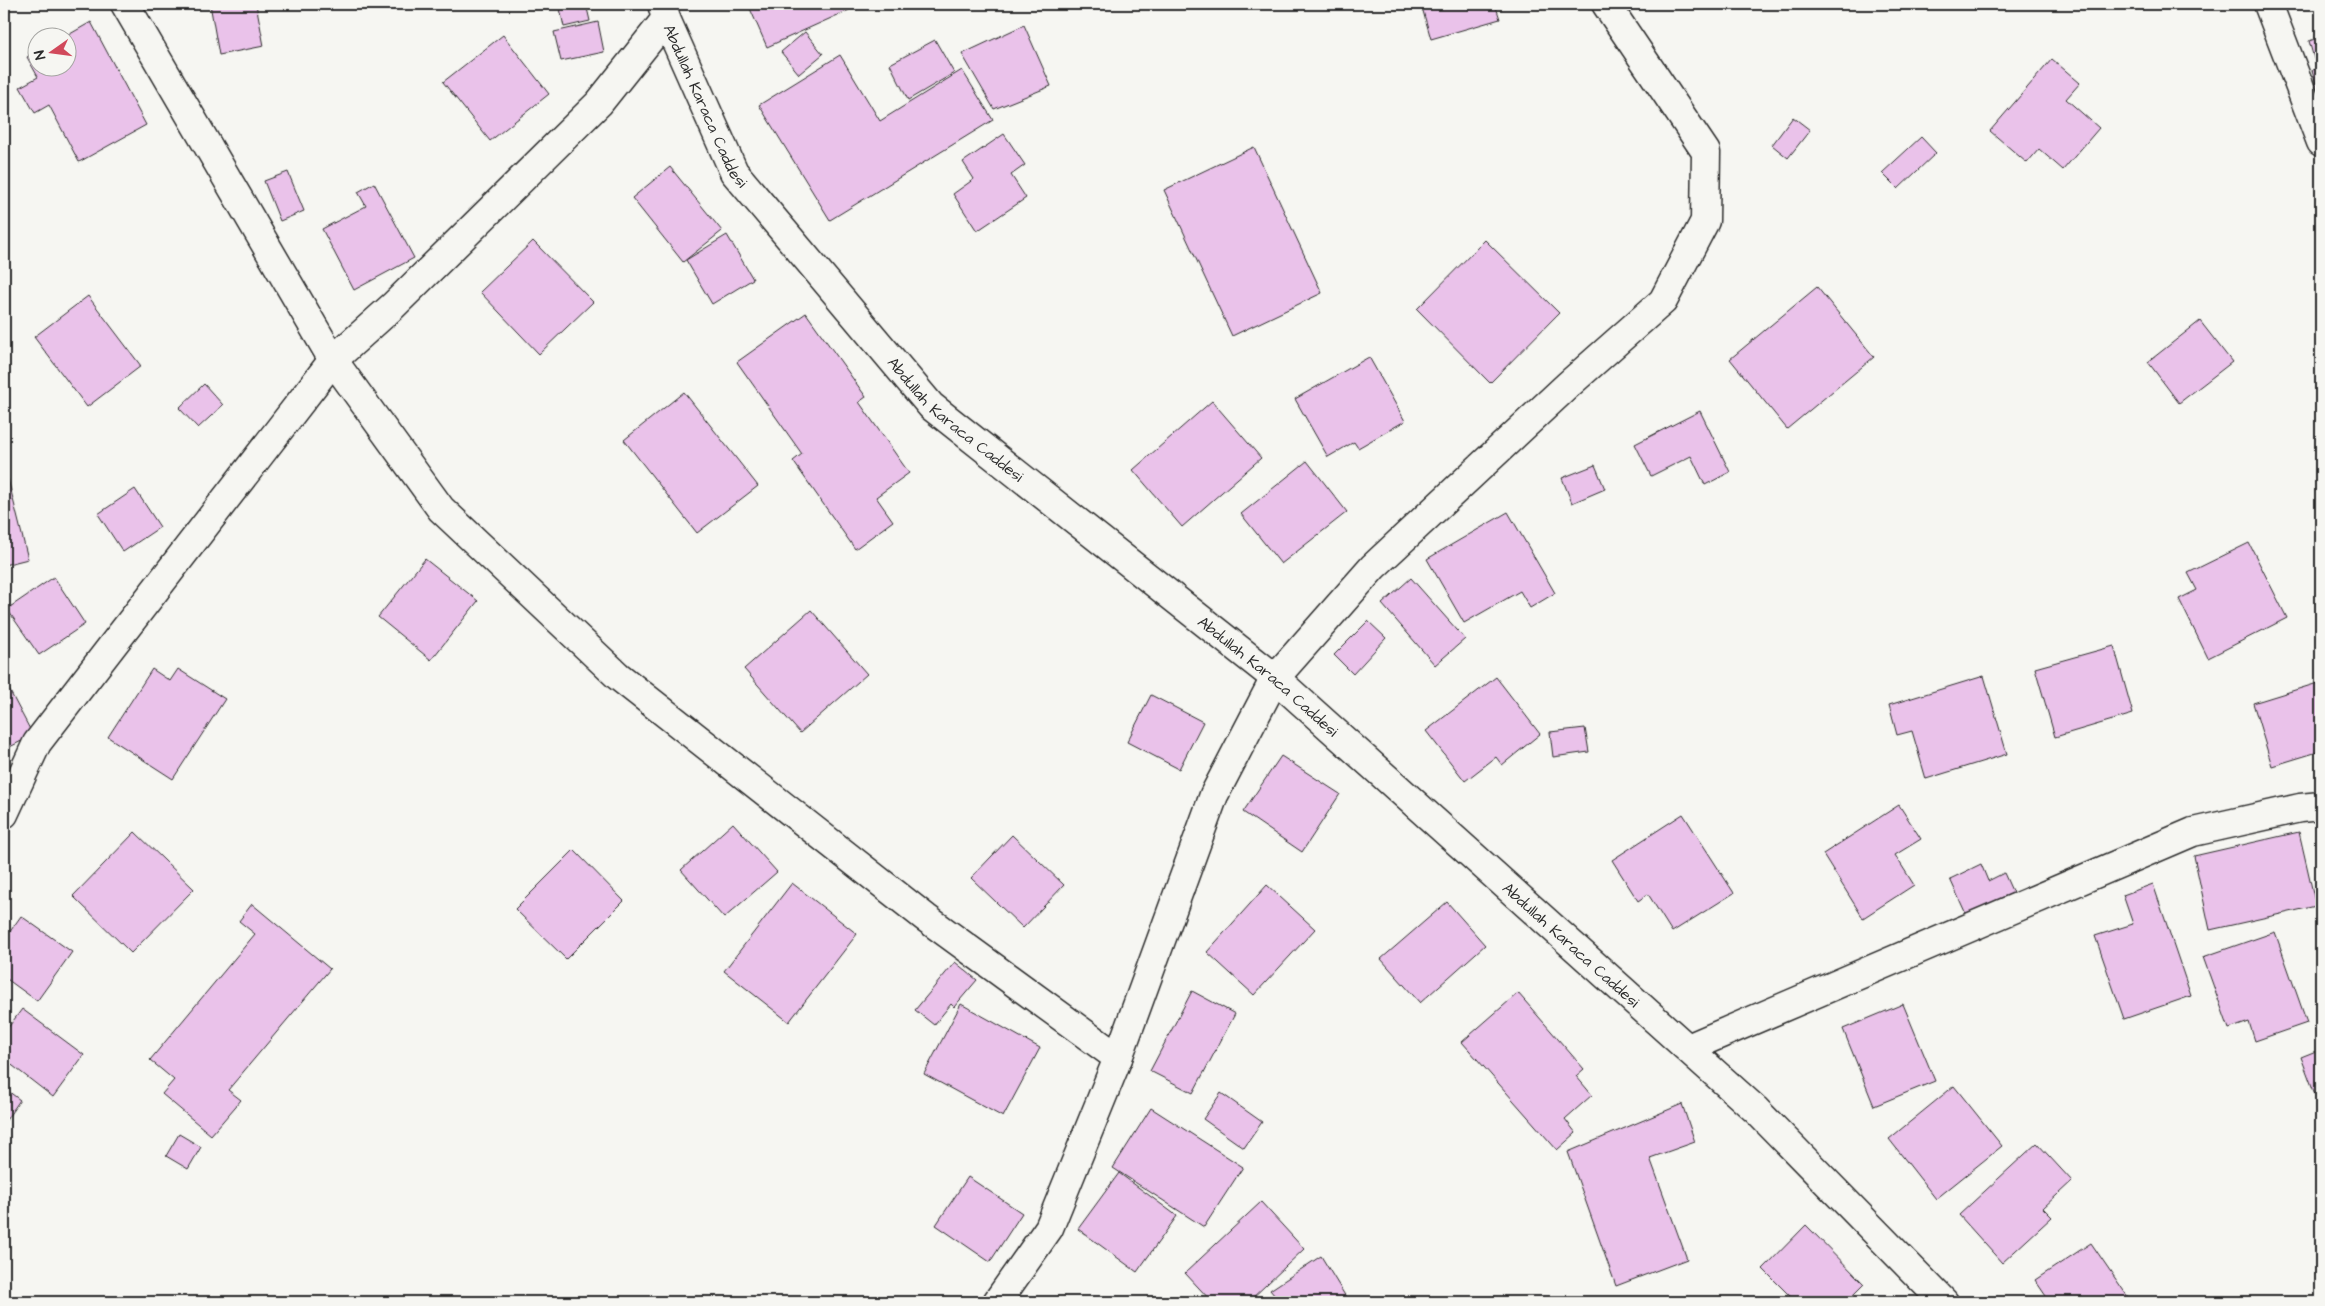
<svg xmlns="http://www.w3.org/2000/svg" width="2325" height="1306" font-family="'Architects Daughter',sans-serif">
  <rect width="100%" height="100%" fill="#f6f6f2"/>
  <filter id="ink" filterUnits="userSpaceOnUse"><feTurbulence type="fractalNoise" baseFrequency=".02" numOctaves="2"/><feDisplacementMap in="SourceGraphic" scale="10" xChannelSelector="R" yChannelSelector="G"/><feConvolveMatrix kernelMatrix="1 2 1 2 8 2 1 2 1" color-interpolation-filters="sRGB"/></filter>
  <g filter="url(#ink)">
    <g fill="#eac2ea" stroke="#2b2b2b">
      <polygon points="210,4 256,4 264,46 219,55"/>
      <polygon points="559,4 586,4 590,21 564,27"/>
      <polygon points="748,4 846,4 849,10 767,47"/>
      <polygon points="1421,4 1495,4 1500,19 1431,39"/>
      <polygon points="91,22 146,125 79,162 49,105 35,113 20,87 38,77 27,57 38,51 38,68 68,68 68,38 63,38"/>
      <polygon points="598,22 604,52 561,61 554,32"/>
      <polygon points="1024,25 1051,86 994,109 962,54"/>
      <polygon points="805,32 823,54 799,74 781,52"/>
      <polygon points="503,35 549,94 490,141 443,82"/>
      <polygon points="2321,37 2321,101 2312,70 2317,69 2309,41"/>
      <polygon points="935,40 954,73 908,100 890,64"/>
      <polygon points="840,55 880,121 962,70 993,120 830,220 759,105"/>
      <polygon points="2052,59 2080,83 2066,99 2099,128 2063,170 2039,149 2027,163 1990,131"/>
      <polygon points="1793,117 1810,130 1788,158 1772,145"/>
      <polygon points="1004,134 1025,165 1011,175 1026,198 977,231 953,194 974,179 963,162"/>
      <polygon points="1921,137 1936,153 1898,189 1882,173"/>
      <polygon points="1254,147 1322,293 1232,336 1164,190"/>
      <polygon points="670,167 722,231 683,262 632,198"/>
      <polygon points="288,172 304,211 280,221 264,181"/>
      <polygon points="374,183 414,258 354,290 322,229 366,206 358,192"/>
      <polygon points="727,235 753,279 712,304 686,260"/>
      <polygon points="1485,240 1559,313 1490,383 1417,309"/>
      <polygon points="533,241 593,302 539,354 480,292"/>
      <polygon points="1817,287 1874,357 1787,429 1730,359"/>
      <polygon points="88,296 141,366 87,407 34,337"/>
      <polygon points="806,313 866,397 859,402 909,473 876,497 893,521 855,549 793,461 802,454 737,362"/>
      <polygon points="2200,321 2232,362 2179,403 2148,362"/>
      <polygon points="1369,357 1405,421 1358,448 1354,442 1328,457 1295,399"/>
      <polygon points="204,384 223,405 198,428 179,408"/>
      <polygon points="684,392 758,486 697,533 624,440"/>
      <polygon points="1212,401 1261,458 1182,527 1133,470"/>
      <polygon points="1700,411 1730,472 1705,485 1691,456 1651,476 1635,444"/>
      <polygon points="1307,461 1347,512 1281,564 1241,514"/>
      <polygon points="1595,465 1605,489 1572,503 1562,478"/>
      <polygon points="8,479 28,559 4,565 4,481"/>
      <polygon points="135,489 160,527 123,552 98,514"/>
      <polygon points="1508,512 1555,593 1530,608 1520,591 1464,623 1427,559"/>
      <polygon points="2249,543 2287,618 2208,658 2179,599 2197,590 2188,573"/>
      <polygon points="425,559 478,601 431,660 378,617"/>
      <polygon points="54,577 85,624 39,655 7,609"/>
      <polygon points="1411,578 1465,639 1435,665 1382,604"/>
      <polygon points="811,610 867,674 800,733 744,669"/>
      <polygon points="1368,621 1386,638 1353,674 1334,655"/>
      <polygon points="2114,646 2133,714 2055,737 2035,668"/>
      <polygon points="152,669 170,681 178,669 225,699 173,779 108,737"/>
      <polygon points="1984,676 2007,754 1926,779 1912,731 1897,735 1889,705"/>
      <polygon points="1496,677 1540,734 1502,765 1496,757 1465,781 1426,731"/>
      <polygon points="4,680 33,735 4,750"/>
      <polygon points="2321,682 2321,751 2272,766 2253,703"/>
      <polygon points="1151,695 1203,722 1179,769 1127,742"/>
      <polygon points="1585,728 1589,752 1553,757 1550,732"/>
      <polygon points="1281,756 1340,794 1302,852 1243,812"/>
      <polygon points="1899,805 1921,839 1895,855 1914,885 1863,918 1823,854"/>
      <polygon points="1683,814 1734,893 1672,932 1648,894 1638,901 1612,860"/>
      <polygon points="733,823 777,872 724,918 681,870"/>
      <polygon points="135,832 194,889 131,953 73,896"/>
      <polygon points="2299,832 2316,906 2210,930 2194,856"/>
      <polygon points="1012,835 1064,885 1023,928 971,878"/>
      <polygon points="574,850 624,901 566,959 515,909"/>
      <polygon points="1981,864 1988,881 2004,873 2013,893 1966,914 1950,879"/>
      <polygon points="792,883 857,934 789,1022 724,971"/>
      <polygon points="2153,884 2191,996 2124,1019 2095,936 2133,924 2123,895"/>
      <polygon points="1267,885 1315,929 1254,995 1207,952"/>
      <polygon points="1447,902 1485,945 1420,1003 1381,959"/>
      <polygon points="252,904 330,969 228,1090 241,1100 211,1135 162,1094 174,1080 150,1060 255,934 239,921"/>
      <polygon points="21,916 72,952 37,1001 4,977 4,940"/>
      <polygon points="2275,932 2307,1023 2255,1041 2249,1022 2229,1029 2203,957"/>
      <polygon points="955,962 977,980 954,1007 951,1004 934,1025 915,1010"/>
      <polygon points="1192,991 1235,1014 1193,1093 1150,1071"/>
      <polygon points="1518,993 1584,1069 1576,1076 1592,1095 1565,1119 1576,1133 1557,1150 1462,1042"/>
      <polygon points="961,1004 1040,1048 1003,1117 924,1074"/>
      <polygon points="1903,1004 1935,1081 1874,1106 1843,1029"/>
      <polygon points="22,1009 84,1055 53,1097 4,1059 4,1033"/>
      <polygon points="2321,1049 2321,1095 2316,1097 2301,1057"/>
      <polygon points="1954,1086 2002,1146 1936,1199 1889,1139"/>
      <polygon points="4,1088 20,1100 4,1123"/>
      <polygon points="1221,1093 1262,1122 1244,1148 1203,1119"/>
      <polygon points="1682,1104 1695,1142 1650,1158 1687,1259 1616,1286 1568,1152"/>
      <polygon points="1151,1108 1243,1167 1204,1227 1113,1168"/>
      <polygon points="179,1134 201,1147 188,1169 166,1156"/>
      <polygon points="2037,1143 2072,1181 2043,1208 2052,1217 2002,1263 1959,1215"/>
      <polygon points="1119,1173 1177,1216 1137,1272 1078,1229"/>
      <polygon points="968,1177 1022,1213 990,1262 936,1225"/>
      <polygon points="1261,1202 1304,1249 1248,1302 1212,1302 1185,1273"/>
      <polygon points="1806,1225 1864,1284 1846,1302 1796,1302 1763,1269"/>
      <polygon points="2091,1243 2128,1297 2120,1302 2050,1302 2035,1280"/>
      <polygon points="1321,1256 1349,1302 1280,1302 1270,1290"/>
    </g>
    <g fill="none" stroke-linecap="round" stroke-linejoin="round">
      <g stroke="#2b2b2b" stroke-width="31">
        <g id="street">
          <polyline points="125,4 333,360 441,509 618,676 926,918 1118,1058"/>
          <path id="s1" d="M662,4L666,19L734,172L931,406L1275,678L1756,1110L1944,1302"/>
          <polyline points="2268,4 2321,142"/>
          <polyline points="4,814 37,743 333,360 393,306 599,103 666,19"/>
          <polyline points="1688,1048 2193,832 2300,808 2321,806"/>
          <polyline points="997,1302 1049,1228 1118,1058 1214,795 1275,678 1373,567 1568,385 1663,301 1705,221 1706,152 1606,4"/>
        </g>
      </g>
      <use href="#street" stroke="#f6f6f2" stroke-width="28"/>
    </g>
  </g>
  <g text-anchor="middle" stroke-width="4" stroke-linejoin="round" paint-order="stroke">
    <g font-size="16" fill="#2b2b2b" stroke="#f6f6f2">
      <text dy="6" stroke="none"><textPath href="#s1" startOffset="111">Abdullah Karaca Caddesi</textPath></text>
      <text dy="6" stroke="none"><textPath href="#s1" startOffset="516">Abdullah Karaca Caddesi</textPath></text>
      <text dy="6" stroke="none"><textPath href="#s1" startOffset="921">Abdullah Karaca Caddesi</textPath></text>
      <text dy="6" stroke="none"><textPath href="#s1" startOffset="1326">Abdullah Karaca Caddesi</textPath></text>
    </g>
  </g>
  <rect width="2325" height="1306" fill="none" stroke="#f6f6f2" stroke-width="20"/>
  <rect x="10" y="10" width="2305" height="1286" fill="none" stroke="#2b2b2b" stroke-width="2" filter="url(#ink)"/>
  <g transform="translate(52 52) rotate(256)"><circle r="24" fill="#f6f6f2" stroke="#a5a5a2"/>
  <path d="M0-4L9 19L0 12L-9 19Z" fill="#d1495b"/>
  <text y="-8" font-size="14" font-weight="bold" text-anchor="middle" fill="#2b2b2b">N</text>
  </g>
</svg>
